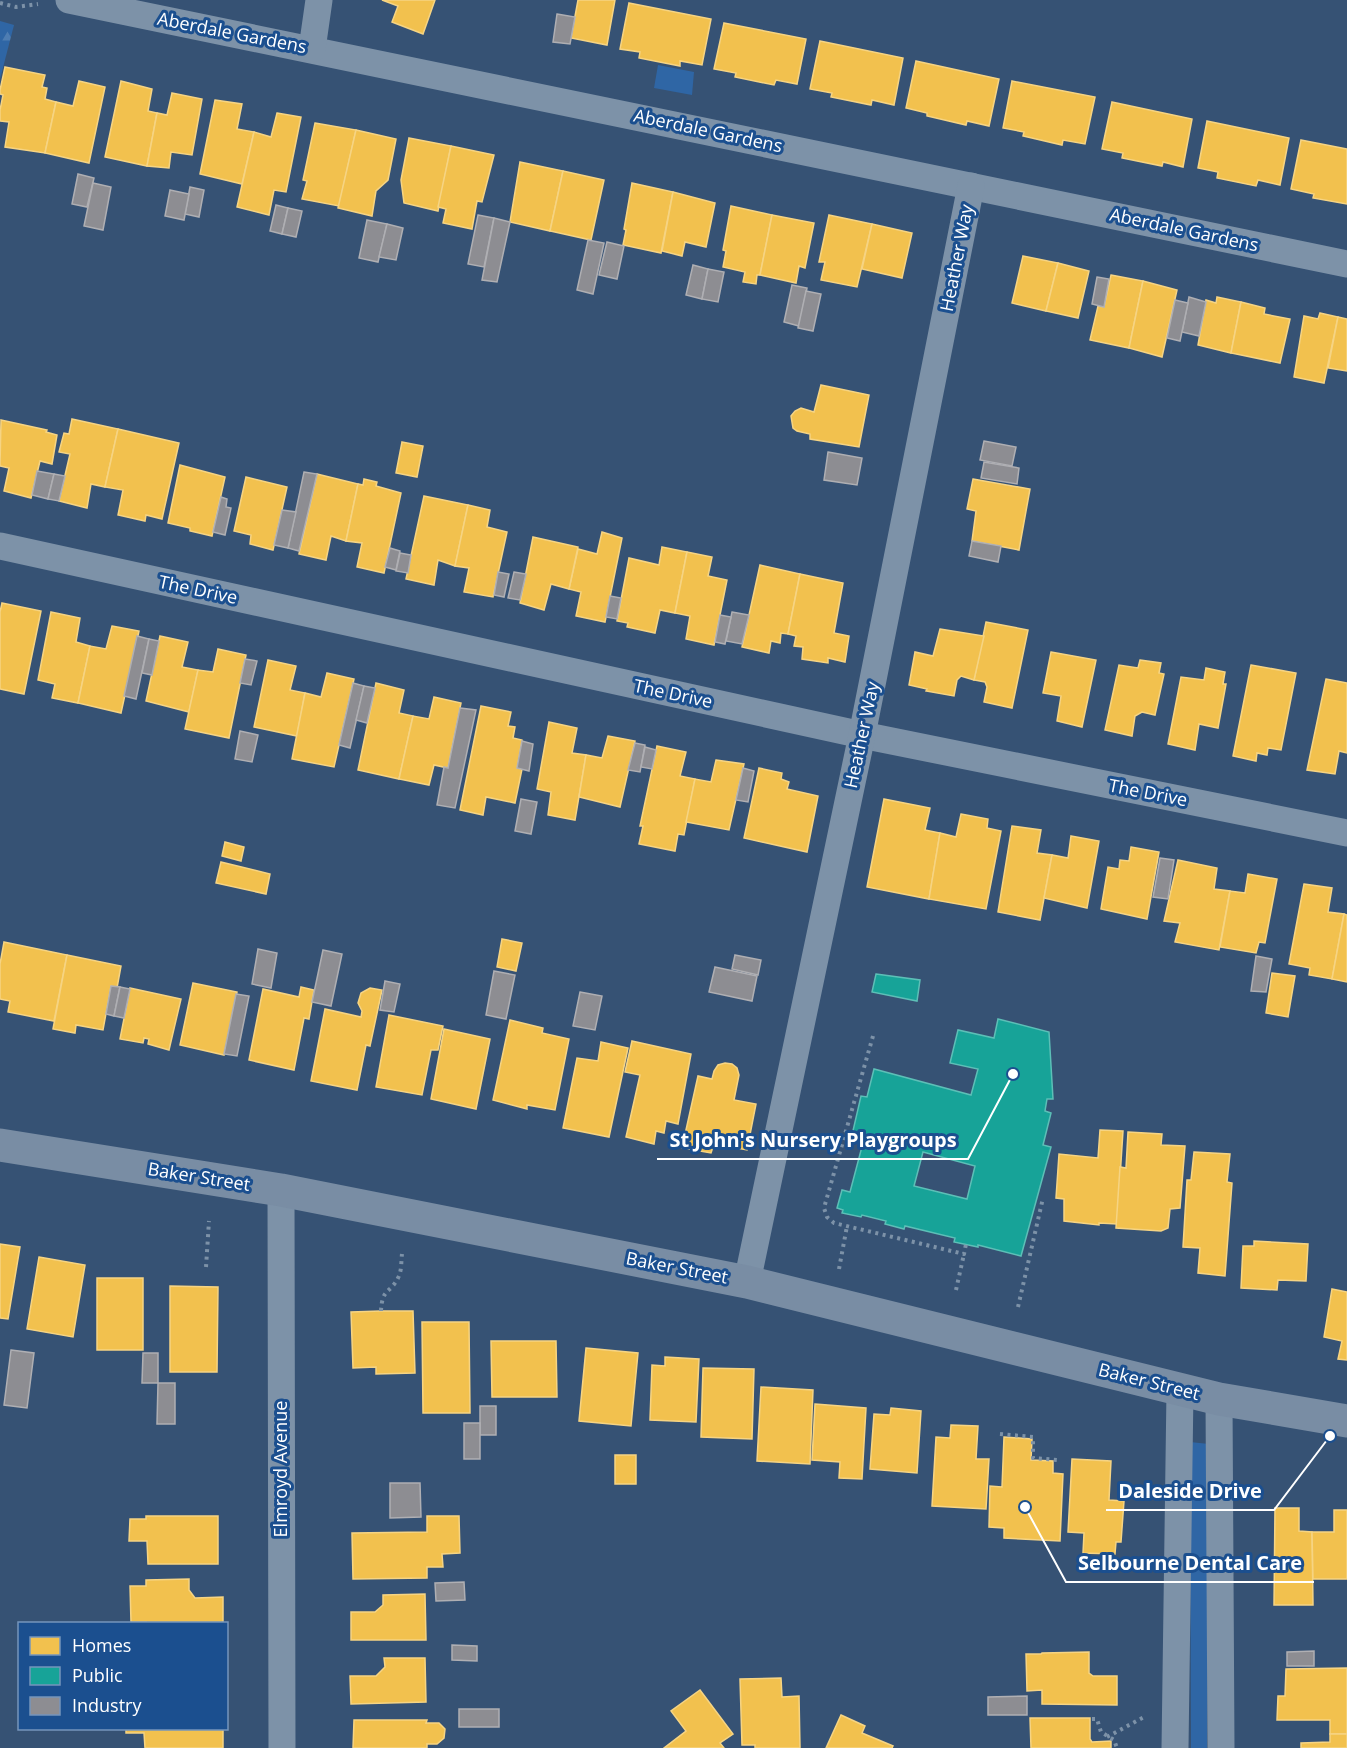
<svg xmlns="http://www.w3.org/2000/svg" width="1347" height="1748" font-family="'Open Sans',sans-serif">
  <defs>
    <pattern id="forest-firs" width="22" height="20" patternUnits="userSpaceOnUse" patternTransform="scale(1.5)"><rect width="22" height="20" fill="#2f66a5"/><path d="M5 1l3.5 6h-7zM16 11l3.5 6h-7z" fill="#4e7db2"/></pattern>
  </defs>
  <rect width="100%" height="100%" fill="#365274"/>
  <g fill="#2f66a5">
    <polygon points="658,65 694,72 692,95 654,88"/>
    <polygon points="1190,1442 1209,1444 1207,1748 1191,1748"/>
  </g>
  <polygon fill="url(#forest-firs)" points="0,21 14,25 0,79"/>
  <g fill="#f2c14e" stroke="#f6d483" stroke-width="1.5">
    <polygon points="382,0 435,0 423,34 392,22 398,6"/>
    <polygon points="578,0 615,0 607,45 571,38"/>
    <polygon points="629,3 711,19 702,65 680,61 680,66 639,58 640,52 620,49"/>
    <polygon points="724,23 806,39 797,84 776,80 774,85 735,77 736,73 714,69"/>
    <polygon points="820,41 903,58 894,105 872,100 871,105 831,97 832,93 810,89"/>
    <polygon points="916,61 999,79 989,126 967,121 966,125 927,116 927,113 906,108"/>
    <polygon points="5,67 45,75 42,87 47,88 45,99 56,102 45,153 5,147 9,122 0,121 0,110 3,95 0,94 0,90"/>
    <polygon points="79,81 105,87 89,163 45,153 56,102 73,106"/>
    <polygon points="121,81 152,89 148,111 157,113 147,166 105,157"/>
    <polygon points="1012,81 1095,97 1085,144 1063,140 1062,145 1023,136 1024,132 1003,128"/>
    <polygon points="172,93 202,99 192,155 171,152 169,168 147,166 157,113 167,115"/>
    <polygon points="215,100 242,104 237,129 254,132 242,184 200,174"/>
    <polygon points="1112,102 1192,119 1183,167 1163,162 1162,166 1122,158 1123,153 1102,149"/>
    <polygon points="277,113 301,117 286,192 274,190 269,215 237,207 254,132 271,137"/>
    <polygon points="1207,121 1289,138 1280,185 1258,180 1256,186 1217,178 1218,172 1198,168"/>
    <polygon points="315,123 356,130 339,206 302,199 307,181 303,180"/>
    <polygon points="356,130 396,139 388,180 376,191 372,216 338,208"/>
    <polygon points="409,138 451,146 438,211 404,203 401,180"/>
    <polygon points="1301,140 1347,149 1347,204 1313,198 1314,194 1291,189"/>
    <polygon points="451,146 494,155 482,202 477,201 472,229 443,223 446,209 438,207"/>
    <polygon points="520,162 563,171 550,231 510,222"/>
    <polygon points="563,171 604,180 591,240 550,231"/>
    <polygon points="632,183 673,192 661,253 623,245 626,230 624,229"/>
    <polygon points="673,192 715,203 706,247 685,242 682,256 662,251"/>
    <polygon points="731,206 772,215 760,275 757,275 756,284 743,282 745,272 723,267 726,251 723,250"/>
    <polygon points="772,215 814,223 805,268 799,266 796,283 760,275"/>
    <polygon points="829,215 872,224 857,287 821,280 825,262 819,262"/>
    <polygon points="872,224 912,233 902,278 862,269"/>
    <polygon points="1023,256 1058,263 1046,311 1012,303"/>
    <polygon points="1058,263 1089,271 1078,318 1046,311"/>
    <polygon points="1111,275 1143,281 1129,348 1090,340 1098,306 1104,307"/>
    <polygon points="1143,281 1177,290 1162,357 1129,348"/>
    <polygon points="1217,297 1241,302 1231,353 1198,345 1206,300 1216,303"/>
    <polygon points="1241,302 1265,308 1264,314 1290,319 1280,363 1231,353"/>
    <polygon points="1320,313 1338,317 1324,383 1294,377 1304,316 1318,319"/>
    <polygon points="1338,317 1347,319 1347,371 1328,368"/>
    <polygon points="821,385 869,395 859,447 810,439 810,434 797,431 793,428 791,416 795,411 801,408 814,412"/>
    <polygon points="72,419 118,429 105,487 91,484 87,508 59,501 70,454 59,452 64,433 69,434"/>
    <polygon points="1,420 47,430 46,432 57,435 52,464 40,461 31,498 4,491 9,468 0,466"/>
    <polygon points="118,429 179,443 162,519 146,515 145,521 118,515 123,490 105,487"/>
    <polygon points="402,442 423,446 417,477 396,473"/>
    <polygon points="180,465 225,477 212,536 190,531 190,528 168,523"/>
    <polygon points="317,474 358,484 346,541 331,536 326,560 299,554"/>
    <polygon points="246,477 287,487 273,550 250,544 251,535 234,531"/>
    <polygon points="364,479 377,482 376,486 401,493 384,573 357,567 362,543 346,541 358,484 363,485"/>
    <polygon points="973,479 1030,489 1019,550 972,541 976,511 967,509"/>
    <polygon points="424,496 468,505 455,566 438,560 434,585 406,579"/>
    <polygon points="468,505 490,510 487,527 507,532 493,597 464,592 469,568 455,566"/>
    <polygon points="602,532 622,538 605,622 576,616 581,592 569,589 578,549 597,554"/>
    <polygon points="533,537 578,547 569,589 551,584 544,610 520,603"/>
    <polygon points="662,547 687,552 675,613 660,610 655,633 627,627 628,623 617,621 629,558 659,565"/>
    <polygon points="687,552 712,557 708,576 727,580 714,645 686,639 690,616 675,613"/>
    <polygon points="760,565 800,574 788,634 781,633 780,643 771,641 769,653 742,647"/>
    <polygon points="800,574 843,583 834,633 849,636 845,662 828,658 828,663 802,659 803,647 794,646 796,636 788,634"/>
    <polygon points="2,603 41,611 24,694 0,689 0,612"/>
    <polygon points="51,612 80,618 76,642 90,646 78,703 52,698 55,684 38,680"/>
    <polygon points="986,622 1028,630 1012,708 984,702 987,687 985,682 974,680"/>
    <polygon points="112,626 139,631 121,713 78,703 90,646 106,649"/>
    <polygon points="940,629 984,636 974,680 961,676 957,680 954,696 926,691 927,689 909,685 915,652 933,656"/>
    <polygon points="160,636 188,642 182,667 198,670 189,712 146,701"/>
    <polygon points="218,649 246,655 229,738 185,729 198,670 213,672"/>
    <polygon points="1051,652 1096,660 1082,727 1057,721 1061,696 1043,693"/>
    <polygon points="268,660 296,666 290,690 305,693 297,736 254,727"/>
    <polygon points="1140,660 1161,663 1159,673 1164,674 1155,715 1142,712 1135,716 1132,736 1105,730 1119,665 1138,668"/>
    <polygon points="1251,665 1296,673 1281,750 1268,748 1267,755 1257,753 1256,761 1233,756"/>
    <polygon points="1206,668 1225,672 1223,684 1226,684 1218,728 1199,724 1195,750 1168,744 1181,677 1204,680"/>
    <polygon points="327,673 354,679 334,767 292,759 305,693 321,697"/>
    <polygon points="1326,679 1347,683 1347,753 1339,751 1335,774 1307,770"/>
    <polygon points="376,683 404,690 399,713 413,716 399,779 358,770"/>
    <polygon points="434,697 461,703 448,768 434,765 429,785 399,779 413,716 429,719"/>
    <polygon points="481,706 511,712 508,726 515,727 513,738 522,740 522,741 517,768 522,769 515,803 486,797 483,815 460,810"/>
    <polygon points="549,722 577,728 572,753 586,755 575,820 548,815 551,792 537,789"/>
    <polygon points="608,736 635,741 620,807 579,797 586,755 602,758"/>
    <polygon points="657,746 686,752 680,776 695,779 684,835 678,834 675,851 639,844 643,826 640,826"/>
    <polygon points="716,760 744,764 729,830 686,822 695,779 711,782"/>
    <polygon points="759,768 782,773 781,779 789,782 787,789 818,796 807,852 744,838"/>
    <polygon points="884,799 930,808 925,830 940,833 929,899 867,887"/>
    <polygon points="961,814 988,819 987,828 1001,831 986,909 929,899 940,833 956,837"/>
    <polygon points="1012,826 1041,830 1037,853 1052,855 1040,920 998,912"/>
    <polygon points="1071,836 1099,841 1087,908 1044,898 1052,855 1068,858"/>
    <polygon points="225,842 244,847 241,861 222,856"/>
    <polygon points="1131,847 1159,852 1147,919 1101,909 1108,867 1119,869 1120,860 1129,861"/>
    <polygon points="1178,860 1217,868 1214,889 1230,891 1219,950 1175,942 1180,923 1164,921"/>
    <polygon points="221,862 270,874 266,894 216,883"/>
    <polygon points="1248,874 1277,879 1265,943 1259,942 1256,953 1220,947 1230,891 1245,893"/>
    <polygon points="1304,884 1332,888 1328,912 1344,914 1332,979 1309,975 1310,968 1289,964"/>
    <polygon points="1344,914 1347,915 1347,982 1332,979"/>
    <polygon points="502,939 522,943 516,971 497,967"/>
    <polygon points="4,942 67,955 54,1021 8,1012 10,1001 0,999 0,964"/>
    <polygon points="67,955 121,966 117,988 111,986 103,1030 76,1025 75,1033 53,1029"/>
    <polygon points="1272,973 1295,976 1288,1017 1266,1013"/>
    <polygon points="193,983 237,992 224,1055 180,1045"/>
    <polygon points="301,987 314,990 309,1019 304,1018 294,1070 249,1060 263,989 299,997"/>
    <polygon points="130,988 181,999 169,1050 148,1044 149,1039 144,1038 143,1043 120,1039"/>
    <polygon points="370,988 382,990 370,1046 366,1045 357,1090 311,1081 325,1009 361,1017 362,1011 358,1003 361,993"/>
    <polygon points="389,1015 443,1026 438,1050 431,1050 422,1095 376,1087"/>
    <polygon points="510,1020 543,1028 542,1033 569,1039 555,1110 527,1105 527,1109 493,1100"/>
    <polygon points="444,1029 490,1039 476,1109 431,1099"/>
    <polygon points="632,1041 691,1054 678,1124 666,1121 664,1133 656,1131 654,1144 626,1137 640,1075 625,1072"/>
    <polygon points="601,1042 628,1048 609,1137 563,1128 577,1058 598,1061"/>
    <polygon points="725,1063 732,1064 737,1068 739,1075 734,1100 756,1104 747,1150 714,1144 711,1153 682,1148 698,1076 712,1079 714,1071 718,1065"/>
    <polygon points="1100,1130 1123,1131 1117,1224 1099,1223 1099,1225 1064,1221 1064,1199 1056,1198 1059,1154 1098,1158"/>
    <polygon points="1128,1132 1162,1134 1161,1145 1185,1146 1180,1208 1170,1209 1168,1228 1161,1231 1116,1228 1120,1167 1126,1168"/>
    <polygon points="1194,1152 1230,1154 1227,1182 1232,1183 1225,1276 1198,1273 1200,1248 1183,1247 1187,1180 1191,1180"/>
    <polygon points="1254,1241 1308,1244 1306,1281 1278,1280 1277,1290 1241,1288 1243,1246 1254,1246"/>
    <polygon points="0,1244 20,1247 8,1319 0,1318"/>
    <polygon points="39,1257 85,1265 73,1337 27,1329"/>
    <rect x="97" y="1278" width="46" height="72"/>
    <polygon points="170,1286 218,1287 217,1372 170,1372"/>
    <polygon points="1332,1289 1347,1292 1347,1360 1338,1359 1342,1341 1324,1337"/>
    <polygon points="381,1311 413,1311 415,1373 376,1374 376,1367 353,1368 351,1312"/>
    <polygon points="422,1322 469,1322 470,1413 423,1413"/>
    <polygon points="491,1341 556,1341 557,1397 492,1397"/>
    <polygon points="586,1348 638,1353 631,1426 579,1421"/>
    <polygon points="665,1357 699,1359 696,1422 650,1420 652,1365 665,1366"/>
    <polygon points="703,1368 754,1369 752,1439 701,1437"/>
    <polygon points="761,1387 813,1390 810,1464 757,1461"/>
    <polygon points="815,1404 866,1408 862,1479 839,1478 840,1462 812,1460"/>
    <polygon points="891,1408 921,1411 917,1473 870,1469 874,1414 890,1415"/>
    <polygon points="951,1425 978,1426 976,1459 989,1459 986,1509 932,1506 936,1437 950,1438"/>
    <polygon points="1004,1437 1032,1439 1031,1460 1053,1461 1053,1473 1063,1474 1060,1541 1004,1538 1004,1528 989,1527 990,1486 1002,1487"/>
    <rect x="615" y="1455" width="21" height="29"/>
    <polygon points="1072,1459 1111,1461 1109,1500 1124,1501 1121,1542 1116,1542 1115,1554 1083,1553 1084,1533 1068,1532"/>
    <polygon points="1275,1508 1299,1508 1299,1531 1312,1532 1313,1605 1274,1605"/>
    <polygon points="1334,1510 1347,1510 1347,1579 1313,1579 1312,1532 1334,1532"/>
    <polygon points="146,1516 218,1516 218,1564 148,1564 147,1541 129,1541 130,1519 146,1519"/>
    <polygon points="427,1516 459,1516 460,1553 442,1554 443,1567 427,1567 427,1578 353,1579 352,1533 427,1532"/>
    <polygon points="189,1579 189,1590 195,1598 223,1597 223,1624 146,1624 146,1622 131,1622 130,1586 146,1586 146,1580"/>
    <polygon points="425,1594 426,1640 351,1640 351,1612 375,1612 383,1605 383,1595"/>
    <polygon points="1089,1652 1089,1673 1093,1676 1117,1676 1117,1705 1042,1704 1042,1690 1027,1691 1026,1654 1041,1654 1042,1653"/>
    <polygon points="384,1658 425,1658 426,1702 351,1704 350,1676 376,1676 385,1667"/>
    <polygon points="1347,1668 1347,1734 1330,1734 1330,1720 1277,1720 1278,1696 1285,1696 1286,1669"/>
    <polygon points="781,1678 782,1697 799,1696 800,1748 755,1748 755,1745 742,1745 740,1679"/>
    <polygon points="700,1690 733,1734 720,1743 724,1748 664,1748 686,1731 671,1711"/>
    <polygon points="841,1715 865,1726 862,1733 893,1746 892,1748 826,1748"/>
    <polygon points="1030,1718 1090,1718 1090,1739 1092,1742 1111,1741 1111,1748 1031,1748"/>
    <polygon points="354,1720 427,1720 426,1723 439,1723 445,1729 444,1738 437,1744 427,1744 427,1748 353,1748"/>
    <polygon points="126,1728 223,1728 223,1748 145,1748 144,1733 126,1733"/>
    <polygon points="1330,1734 1347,1734 1347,1748 1301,1748 1301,1743 1330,1742"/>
  </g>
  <g fill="#17a398" stroke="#5dbfb7" stroke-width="1.5" fill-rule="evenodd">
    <polygon points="876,974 920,980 917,1001 872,992"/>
    <path d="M998,1019L1049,1032L1053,1099H1047L1045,1111L1051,1113L1043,1145L1051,1147L1021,1256L978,1245V1247L954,1242L955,1238L905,1226L904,1229L885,1224L886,1221L862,1215L861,1217L842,1213L843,1210L837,1208L842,1190L850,1192L864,1139L852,1135L861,1096L867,1097L874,1069L971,1095L978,1069L950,1063L958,1030L994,1038ZM923,1152L975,1166L967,1199L914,1186Z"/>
  </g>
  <g fill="#8d8d92" stroke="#afafb3" stroke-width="1.5">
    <polygon points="557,14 575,17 570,44 553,42"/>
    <polygon points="78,174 94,178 87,207 72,204"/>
    <polygon points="93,183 111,187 103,230 84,226"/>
    <polygon points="190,187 204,190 199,217 185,214"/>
    <polygon points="170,190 189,194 184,220 165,216"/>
    <polygon points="276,205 288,208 282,234 270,231"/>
    <polygon points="288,208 302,211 296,237 282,234"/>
    <polygon points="478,215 494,218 484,267 468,264"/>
    <polygon points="494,218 510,222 497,282 482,280"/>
    <polygon points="367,220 387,224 378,262 359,258"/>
    <polygon points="387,224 403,228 396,260 379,257"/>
    <polygon points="588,240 604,243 593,294 577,290"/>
    <polygon points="607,242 624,246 617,279 599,275"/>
    <polygon points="693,265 708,269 702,299 686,295"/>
    <polygon points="708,269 724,272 718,302 702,299"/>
    <polygon points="1097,277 1109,279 1104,307 1092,304"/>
    <polygon points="792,285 807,288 799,326 784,322"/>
    <polygon points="806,291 821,294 813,331 798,328"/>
    <polygon points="1189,297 1206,302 1199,336 1182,332"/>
    <polygon points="1175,300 1188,303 1180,341 1167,338"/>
    <polygon points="984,441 1016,447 1012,466 980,460"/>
    <polygon points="828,452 862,458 857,485 824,480"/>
    <polygon points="984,462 1019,468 1017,484 981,478"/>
    <polygon points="37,471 54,474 48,499 32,495"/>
    <polygon points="304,472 317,474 299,551 288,548"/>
    <polygon points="54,474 65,476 59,501 48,499"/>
    <polygon points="221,497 227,499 226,507 231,508 225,535 213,532"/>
    <polygon points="282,510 296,512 288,548 274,545"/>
    <polygon points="972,541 1001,546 998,562 969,556"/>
    <polygon points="390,548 400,551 396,570 385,567"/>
    <polygon points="400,553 411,555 408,573 396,571"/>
    <polygon points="498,572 509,574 504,597 494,595"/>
    <polygon points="514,572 526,574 520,600 508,598"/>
    <polygon points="610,596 621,598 617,619 606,617"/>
    <polygon points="732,612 749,615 742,644 726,641"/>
    <polygon points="720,615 731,617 725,644 715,642"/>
    <polygon points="137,636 149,639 136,699 124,696"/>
    <polygon points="149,639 159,641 152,675 142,673"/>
    <polygon points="245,659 257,661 251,685 240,683"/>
    <polygon points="353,683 364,686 350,748 339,745"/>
    <polygon points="364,686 375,688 367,723 356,720"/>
    <polygon points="460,708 476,710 455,808 437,805 444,767 448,768"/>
    <polygon points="240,731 258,735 252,762 235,759"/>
    <polygon points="522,741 533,744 529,771 517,768"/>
    <polygon points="635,743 645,745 640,772 628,770"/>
    <polygon points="645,747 656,750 652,769 641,767"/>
    <polygon points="743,768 754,771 748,802 736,800"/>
    <polygon points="521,799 537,802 531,834 515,831"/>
    <polygon points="1160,858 1174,860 1168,899 1153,897"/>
    <polygon points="258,949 277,953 271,988 252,984"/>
    <polygon points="323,950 342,954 331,1006 312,1002"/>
    <polygon points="735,955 761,960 758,975 732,969"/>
    <polygon points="1256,956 1272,959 1266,992 1251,991"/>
    <polygon points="715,967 757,976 752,1001 709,992"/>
    <polygon points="494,971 515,975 506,1019 486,1015"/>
    <polygon points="385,981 400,984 394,1012 380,1010"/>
    <polygon points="111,986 120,987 114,1016 106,1014"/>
    <polygon points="120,987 130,989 124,1018 114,1016"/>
    <polygon points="580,992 602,996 595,1030 573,1026"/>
    <polygon points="236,994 249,996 237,1056 224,1054"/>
    <polygon points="11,1350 34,1353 27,1408 4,1405"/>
    <polygon points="143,1353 158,1353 158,1383 142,1383"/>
    <polygon points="158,1383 175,1383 175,1424 157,1424"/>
    <rect x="480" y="1406" width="16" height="29"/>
    <rect x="464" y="1423" width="16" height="36"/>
    <polygon points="390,1483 420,1483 421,1517 390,1518"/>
    <polygon points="464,1582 465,1600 436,1601 435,1583"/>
    <polygon points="452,1645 477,1646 477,1661 452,1660"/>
    <polygon points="1314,1651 1314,1666 1287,1666 1287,1652"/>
    <polygon points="1027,1696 1027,1715 988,1715 988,1697"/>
    <rect x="459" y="1709" width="40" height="18"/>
  </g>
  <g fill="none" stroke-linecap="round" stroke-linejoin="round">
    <g stroke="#7d92a8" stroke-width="4" stroke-dasharray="3 4.5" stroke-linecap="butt">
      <polyline points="0,3 16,7 38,4"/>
      <polyline points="873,1036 824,1208 827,1217 834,1223 964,1254 966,1244"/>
      <polyline points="206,1267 209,1221"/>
      <polyline points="839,1269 847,1226"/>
      <polyline points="956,1290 964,1254"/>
      <polyline points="1018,1307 1043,1198"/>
      <path d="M381,1311C382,1288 390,1294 398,1278C402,1271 401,1261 402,1254"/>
      <polyline points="1000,1434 1033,1437 1033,1458 1058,1460"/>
      <polyline points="1092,1719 1097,1719 1101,1732 1114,1740 1117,1748"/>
      <polyline points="1107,1737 1144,1717"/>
    </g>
    <g stroke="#7d92a8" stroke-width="27">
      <polyline points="69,0 1347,264"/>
      <polyline points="312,49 319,0"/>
      <polyline points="0,546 862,735 1347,833"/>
      <polyline points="281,1190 282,1748"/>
      <polyline points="747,1282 862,735 971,186"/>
      <polyline points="1219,1399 1221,1748"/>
      <polyline points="1175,1748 1180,1390"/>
    </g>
    <polyline stroke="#798da4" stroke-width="33" points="0,1145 281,1190 747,1282 1219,1399 1347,1421"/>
  </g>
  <g text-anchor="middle" stroke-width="6" stroke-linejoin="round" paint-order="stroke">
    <g font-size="18" fill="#fff" stroke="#1b4f8f">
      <text transform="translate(232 33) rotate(11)" y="6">Aberdale Gardens</text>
      <text transform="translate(708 131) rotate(12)" y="6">Aberdale Gardens</text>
      <text transform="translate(1184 230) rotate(12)" y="6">Aberdale Gardens</text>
      <text transform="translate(957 258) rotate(-79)" y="6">Heather Way</text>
      <text transform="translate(198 590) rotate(12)" y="6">The Drive</text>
      <text transform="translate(673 694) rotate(12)" y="6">The Drive</text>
      <text transform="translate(862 735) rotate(-78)" y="6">Heather Way</text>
      <text transform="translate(1148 793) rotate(11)" y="6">The Drive</text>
      <text transform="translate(199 1177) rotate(9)" y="6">Baker Street</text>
      <text transform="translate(677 1268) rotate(11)" y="6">Baker Street</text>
      <text transform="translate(1149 1382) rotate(14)" y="6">Baker Street</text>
      <text transform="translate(281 1469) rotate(-90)" y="6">Elmroyd Avenue</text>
    </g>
  </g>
  <path fill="none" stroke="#fff" stroke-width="2" d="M1013 1074L968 1159H657M1330 1436L1274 1510H1106M1025 1507L1066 1582H1314"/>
  <g fill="#fff" stroke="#1b4f8f" stroke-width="2">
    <circle cx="1013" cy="1074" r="6"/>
    <circle cx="1330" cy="1436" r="6"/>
    <circle cx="1025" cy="1507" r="6"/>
  </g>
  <g font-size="20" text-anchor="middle" font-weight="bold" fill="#fff" stroke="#1b4f8f" stroke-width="6" stroke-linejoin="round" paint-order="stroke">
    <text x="813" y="1147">St John's Nursery Playgroups</text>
    <text x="1190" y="1498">Daleside Drive</text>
    <text x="1190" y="1570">Selbourne Dental Care</text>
  </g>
  <rect x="18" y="1622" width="210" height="108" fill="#1b4f8f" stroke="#7695bc" stroke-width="1.5"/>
  <rect x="30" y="1637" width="30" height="18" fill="#f2c14e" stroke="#7695bc" stroke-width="1.5"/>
  <text x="72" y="1652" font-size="18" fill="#ffffff">Homes</text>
  <rect x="30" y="1667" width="30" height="18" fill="#17a398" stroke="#7695bc" stroke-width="1.5"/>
  <text x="72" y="1682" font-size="18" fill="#ffffff">Public</text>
  <rect x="30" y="1697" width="30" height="18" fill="#8d8d92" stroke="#7695bc" stroke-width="1.5"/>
  <text x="72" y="1712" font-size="18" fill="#ffffff">Industry</text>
</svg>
